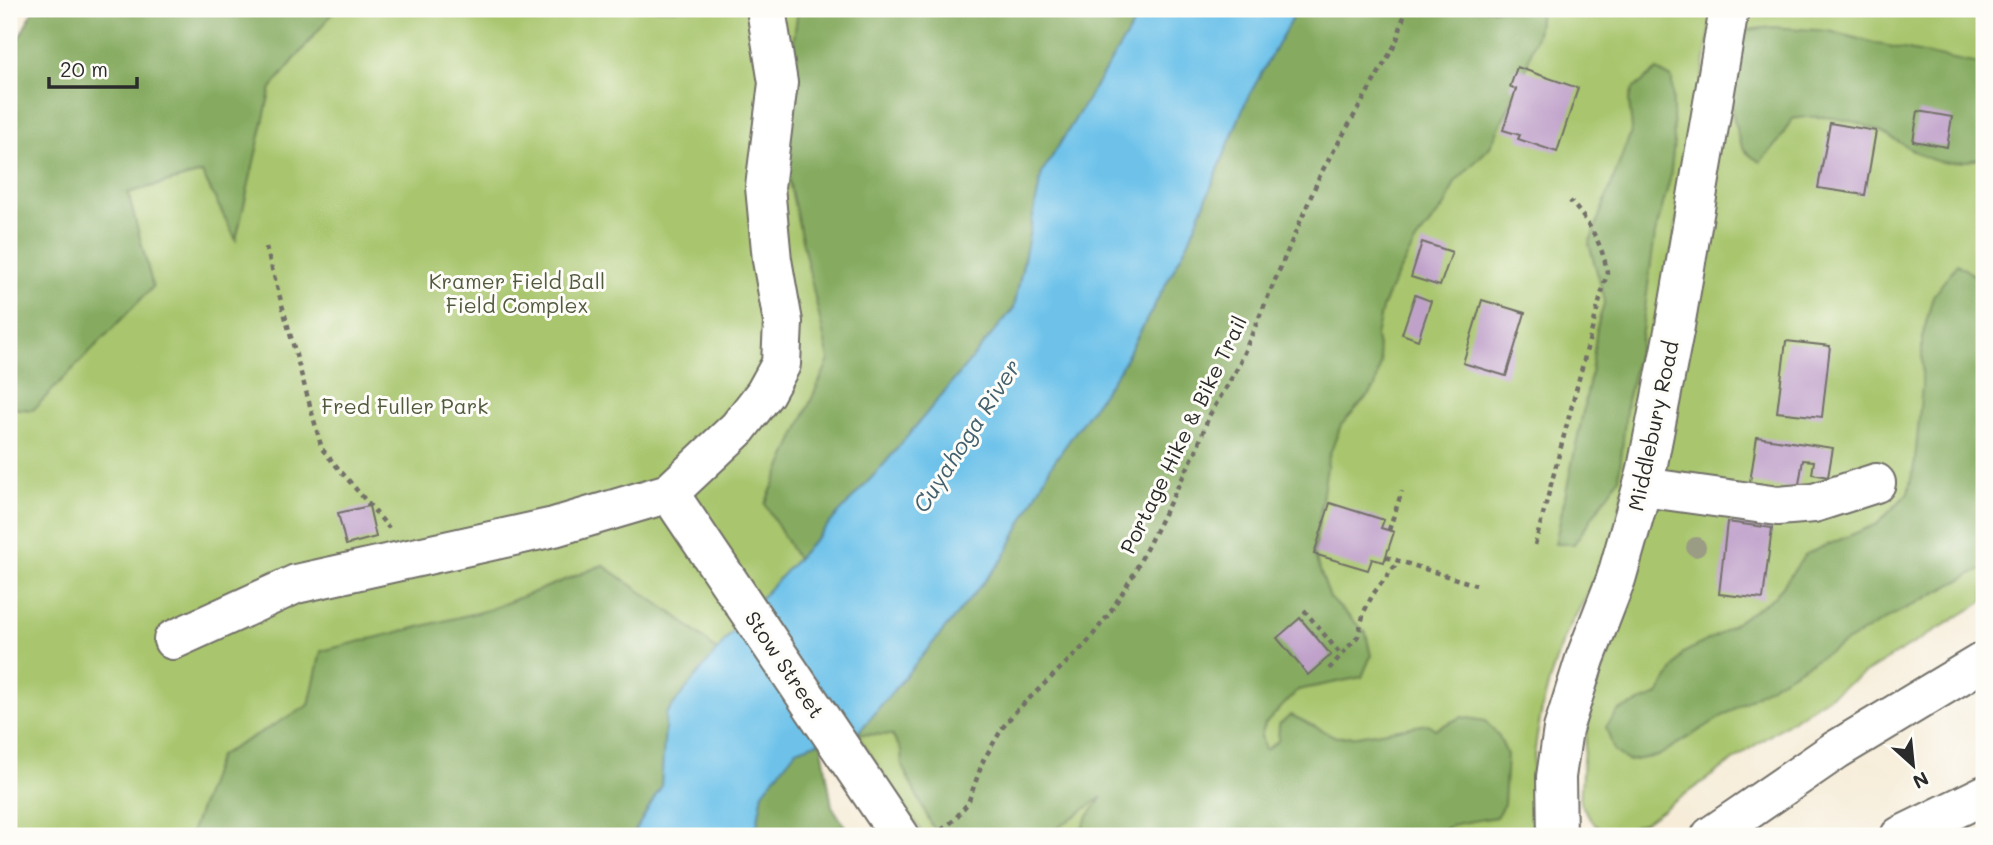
<svg xmlns="http://www.w3.org/2000/svg" width="1993" height="845" font-family="Mali,sans-serif">
  <rect width="100%" height="100%" fill="#fdfcf7"/>
  <filter id="ink" filterUnits="userSpaceOnUse"><feTurbulence type="fractalNoise" baseFrequency=".0143" numOctaves="2"/><feDisplacementMap in="SourceGraphic" scale="14" xChannelSelector="R" yChannelSelector="G"/><feConvolveMatrix kernelMatrix="1 2 1 2 8 2 1 2 1" color-interpolation-filters="sRGB"/></filter>
  <filter id="wash" filterUnits="userSpaceOnUse"><feTurbulence type="fractalNoise" baseFrequency=".00686" numOctaves="4" result="noise"/><feDisplacementMap in="SourceGraphic" scale="28" xChannelSelector="R" yChannelSelector="G"/><feGaussianBlur stdDeviation="1.57" result="paint"/><feColorMatrix in="noise" values="0 0 0 0 0 0 0 0 0 0 0 0 0 0 0 0 0 1.4 0 .05"/><feComposite in="paint" operator="in"/></filter>
  <g filter="url(#wash)">
    <rect width="100%" height="100%" fill="#f6ecd8"/>
    <g fill="#a9c66e" stroke="#6a784c" stroke-width="2">
      <polygon points="34,9 1143,9 632,836 9,836 9,58"/>
      <path d="M1297,9H1714C1682,188 1655,368 1611,544C1603,573 1576,610 1564,639C1539,700 1527,771 1533,836H925L899,800L857,734L1003,559Z"/>
      <polygon points="1743,9 1984,9 1984,601 1863,674 1764,739 1645,822 1611,835 1596,826 1580,803 1583,759 1591,702 1633,587"/>
    </g>
    <g fill="#86ab61" stroke="#586b46" stroke-width="2">
      <polygon points="34,9 336,9 271,88 236,240 202,173 128,193 153,287 33,410 9,408 9,58"/>
      <polygon points="798,9 1143,9 1042,173 1014,308 886,462 797,559 765,504 829,360 780,141"/>
      <polygon points="1297,9 1540,9 1538,29 1524,75 1490,147 1455,182 1446,204 1416,241 1391,287 1382,308 1376,337 1381,362 1375,388 1341,425 1328,459 1314,554 1330,598 1366,633 1371,656 1362,677 1298,690 1265,724 1261,736 1265,750 1278,741 1279,724 1291,715 1336,737 1357,736 1428,724 1435,729 1462,717 1485,721 1499,736 1507,755 1504,804 1496,817 1456,824 1432,834 1431,836 1079,836 1086,819 1102,797 1046,836 941,836 932,826 902,766 901,750 892,735 857,734 1003,559 1051,466 1120,369 1189,241 1246,101"/>
      <path d="M1772,27L1829,31L1878,44L1984,65V159C1971,159 1954,165 1941,162C1921,158 1905,145 1887,135C1860,120 1823,113 1792,119L1779,141L1760,162C1754,158 1746,154 1743,147C1724,111 1733,69 1739,31Z"/>
      <polygon points="1657,70 1672,78 1674,142 1670,179 1655,234 1640,345 1627,401 1619,478 1574,544 1555,544 1591,374 1597,327 1605,300 1589,244 1632,129 1629,101 1633,89"/>
      <polygon points="1957,264 1984,282 1984,568 1895,614 1789,675 1658,756 1628,761 1614,751 1606,727 1619,710 1658,695 1683,653 1718,635 1775,596 1806,554 1877,524 1908,493 1915,461 1922,386 1922,338 1933,296"/>
      <polygon points="603,565 680,619 718,651 666,714 661,787 632,836 190,836 219,756 309,705 321,651 488,610"/>
      <polygon points="821,741 832,806 851,836 755,836 763,792 796,750"/>
    </g>
    <polygon fill="#6ec2ea" stroke="#4c768a" stroke-width="2" points="1143,9 1297,9 1246,101 1189,241 1120,369 1051,466 1003,559 857,734 835,736 796,750 763,792 755,836 632,836 661,787 666,714 749,611 886,462 1014,308 1042,173"/>
    <g id="blocks">
      <g fill="#c0a1ca">
        <polygon points="1517,67 1578,88 1557,152 1518,139 1520,135 1503,130 1516,89 1510,87"/>
        <polygon points="1918,111 1952,117 1947,147 1913,141"/>
        <polygon points="1830,123 1876,131 1865,195 1818,188"/>
        <polygon points="1422,242 1452,252 1440,286 1411,277"/>
        <polygon points="1415,295 1431,301 1418,340 1402,334"/>
        <polygon points="1482,300 1525,313 1506,376 1463,363"/>
        <polygon points="1786,341 1830,346 1822,417 1777,412"/>
        <polygon points="1757,437 1833,448 1828,477 1812,474 1814,461 1803,460 1798,490 1750,482"/>
        <polygon points="1330,503 1384,520 1381,528 1394,532 1384,562 1372,559 1368,570 1314,554"/>
        <polygon points="369,506 376,537 346,545 338,513"/>
        <polygon points="1727,522 1772,528 1763,599 1719,594"/>
        <polygon points="1300,618 1331,655 1308,675 1277,638"/>
      </g>
    </g>
  </g>
  <g filter="url(#ink)">
    <use href="#blocks" fill-opacity="0" stroke="#726f68" stroke-width="2"/>
    <g fill="none" stroke-linecap="round" stroke-linejoin="round">
      <g stroke="#726f68" stroke-width="42">
        <g id="minor">
          <polyline points="1643,487 1778,506 1814,503 1876,483"/>
          <polyline points="669,493 900,836"/>
          <polyline points="173,640 296,584 554,527 669,493 738,428 765,393 781,364 783,322 772,260 765,187 778,83 766,9"/>
          <polyline points="1557,836 1556,777 1563,729 1585,659 1616,579 1646,474 1675,326 1729,9"/>
          <polyline points="1900,836 1984,795"/>
        </g>
      </g>
      <g stroke="#726f68" stroke-width="42">
        <polyline id="major" points="1711,836 1836,750 1984,661"/>
      </g>
      <g stroke="#726f68" stroke-width="4.5" stroke-dasharray="5 5" stroke-linecap="butt">
        <polyline points="266,247 322,449 389,528"/>
        <polyline points="1389,530 1402,491"/>
        <path d="M1535,545L1607,273C1604,247 1588,220 1570,201"/>
        <polyline points="1386,557 1476,585"/>
        <polyline points="1304,610 1342,656"/>
        <polyline points="1329,669 1358,636 1364,612 1373,594 1399,561"/>
        <polyline points="934,836 954,820 968,803 983,761 1003,727 1016,711 1086,644 1109,614 1132,577 1196,451 1209,416 1237,369 1321,173 1396,43 1406,9"/>
      </g>
      <use href="#minor" stroke="#fff" stroke-width="38"/>
      <use href="#major" stroke="#fff" stroke-width="38"/>
    </g>
    <circle fill="#9b9c84" cx="1696" cy="547" r="10"/>
  </g>
  <g text-anchor="middle" stroke-width="6" stroke-linejoin="round" paint-order="stroke">
    <g font-size="21" fill="#515a3f" stroke="#fdfcf7">
      <text x="517" y="289">Kramer Field Ball<tspan x="517" dy="24">Field Complex</tspan></text>
      <text x="405" y="414">Fred Fuller Park</text>
    </g>
    <g font-size="21" fill="#2b2b2b" stroke="#fdfcf7">
      <text transform="translate(1654 426) rotate(-78)" y="7">Middlebury Road</text>
      <text transform="translate(1184 435) rotate(-64)" y="7">Portage Hike &amp; Bike Trail</text>
      <text transform="translate(784 665) rotate(56)" y="7">Stow Street</text>
    </g>
    <g font-size="23" font-style="italic" fill="#42606e" stroke="#fdfcf7">
      <text transform="translate(967 436) rotate(-57)" y="8">Cuyahoga River</text>
    </g>
  </g>
  <rect width="1993" height="845" fill="none" stroke="#fdfcf7" stroke-width="35"/>
  <g transform="translate(1913 765) rotate(153)" stroke="#fdfcf7" stroke-width="5" paint-order="stroke">
  <path d="M0-5L12 26L0 18L-12 26Z" fill="#2b2b2b"/>
  <text y="-10" font-size="19" font-weight="bold" text-anchor="middle" fill="#2b2b2b">N</text>
  </g>
  <path d="M49 77v10h88v-10" fill="none" stroke="#2b2b2b" stroke-width="3.5"/>
  <text x="60" y="77" font-size="21" fill="#2b2b2b" stroke="#fdfcf7" stroke-width="5" paint-order="stroke">20 m</text>
</svg>
